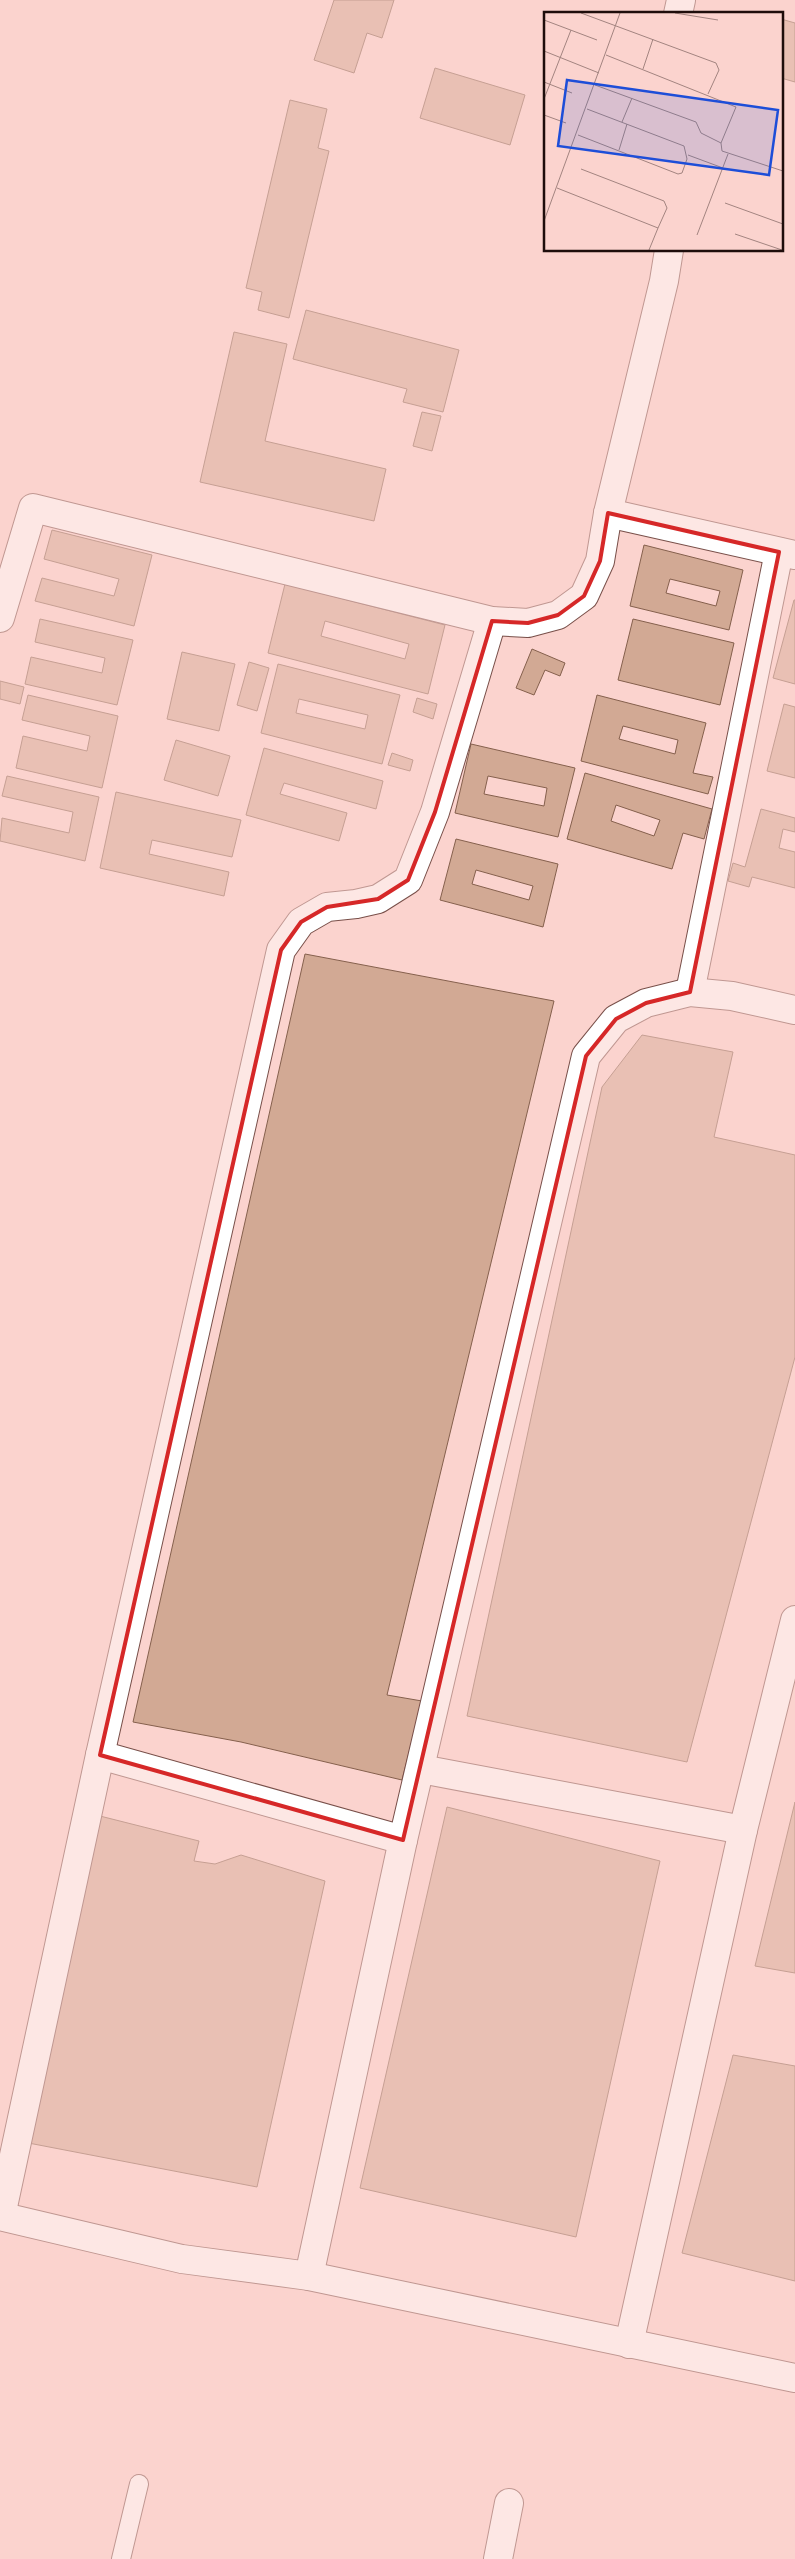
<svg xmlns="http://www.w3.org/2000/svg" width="795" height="2559" font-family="'Public Sans',sans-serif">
  <rect width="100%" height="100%" fill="#fbd3ce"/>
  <g fill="#d2a994" stroke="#85604d" fill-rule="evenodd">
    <polygon points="334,0 394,0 382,38 367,33 354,73 314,60"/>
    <polygon points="781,19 795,23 795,82 781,78"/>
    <polygon points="435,68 525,95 510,145 420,118"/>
    <polygon points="290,100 327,109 318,148 329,151 289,318 258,310 262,292 246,288"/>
    <polygon points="306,310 459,350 443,412 403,402 407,389 293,359"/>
    <polygon points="234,332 287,344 265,441 386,469 374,521 200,482"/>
    <polygon points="422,412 441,416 432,451 413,446"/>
    <polygon points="52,530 152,555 134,626 35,601 42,578 114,596 119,579 44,559"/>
    <path d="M644,545L743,570L729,630L630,606ZM670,579L720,591L716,606L666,593Z"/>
    <path d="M285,584L445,625L428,694L268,653ZM325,621L409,644L405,659L321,636Z"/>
    <polygon points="794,600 795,600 795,684 773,678"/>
    <polygon points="40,619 133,640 117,705 25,684 31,657 102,673 105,658 35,642"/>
    <polygon points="633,619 734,643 720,705 618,680"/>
    <polygon points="532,649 565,663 560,676 545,670 534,695 516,688"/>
    <polygon points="182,652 235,664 219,731 167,719"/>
    <polygon points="249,662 269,668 257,711 237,705"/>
    <path d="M278,664L400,695L382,764L261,733ZM299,699L368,715L365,729L296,713Z"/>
    <polygon points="0,681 24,687 20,704 0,699"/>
    <polygon points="28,695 118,716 102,788 16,768 23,736 87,751 90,736 22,720"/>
    <path d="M597,695L706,723L693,773L713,777L708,794L581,761ZM623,726L678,740L675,754L619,739Z"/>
    <polygon points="417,698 437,704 433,719 413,712"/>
    <polygon points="784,704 795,707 795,778 767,771"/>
    <polygon points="176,740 230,756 218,796 164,780"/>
    <path d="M471,744L575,768L558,837L455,813ZM488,776L547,788L544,806L484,794Z"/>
    <polygon points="264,748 383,781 376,809 284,783 280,794 347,813 339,841 246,815"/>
    <polygon points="392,753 413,760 410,771 388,765"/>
    <path d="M585,773L712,809L704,839L683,833L672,869L567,839ZM616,805L660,820L654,836L611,821Z"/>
    <polygon points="7,776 99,797 85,861 0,841 2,818 69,833 73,812 2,796"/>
    <polygon points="116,792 241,820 232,857 152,840 149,854 229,872 224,896 100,868"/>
    <polygon points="761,809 795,818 795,832 783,829 779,848 795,852 795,888 752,877 749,887 728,881 733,863 745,867"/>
    <path d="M456,839L558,864L543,927L440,900ZM476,870L533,886L529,900L472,884Z"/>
    <polygon points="305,954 554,1001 387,1695 422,1701 402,1780 241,1742 133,1722"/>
    <polygon points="642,1035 733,1052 714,1137 795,1155 795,1357 687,1762 467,1716 602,1087"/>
    <polygon points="795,1802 795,1973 755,1966"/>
    <polygon points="447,1807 660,1861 576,2237 360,2188"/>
    <polygon points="96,1815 199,1841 194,1861 215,1864 241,1855 325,1881 257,2187 18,2141"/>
    <polygon points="733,2055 795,2066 795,2281 682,2253"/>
  </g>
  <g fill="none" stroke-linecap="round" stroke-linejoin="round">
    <g stroke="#784f49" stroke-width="20">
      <polyline id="service" points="121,2559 139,2484"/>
    </g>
    <g stroke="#784f49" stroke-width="30">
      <g id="minor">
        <polyline points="678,14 681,0"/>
        <polyline points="608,513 795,555"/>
        <polyline points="0,618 33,508 492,621 528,623 558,615 584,596 600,561 608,513 664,281 669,250"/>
        <polyline points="690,992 779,552"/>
        <polyline points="100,1755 403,1840"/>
        <polyline points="421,1769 743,1830"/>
        <polyline points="0,2216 182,2259 309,2276 795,2378"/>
        <polyline points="1,2216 100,1755 281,950 301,922 327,907 356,904 378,899 408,880 435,812 492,621"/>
        <polyline points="309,2276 403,1840 586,1056 616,1019 646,1003 690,992 732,996 795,1010"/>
        <polyline points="629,2344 743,1830 795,1620"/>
        <polyline points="498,2559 509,2503"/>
      </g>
    </g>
    <use href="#service" stroke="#fff" stroke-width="18"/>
    <use href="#minor" stroke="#fff" stroke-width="28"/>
  </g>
  <path d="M0 0H795V2559H0ZM608,513L779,552L690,992L646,1003L616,1019L586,1056L403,1840L100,1755L281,950L301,922L327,907L378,899L408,880L435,812L492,621L528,623L558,615L584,596L600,561Z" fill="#fbd3ce" fill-opacity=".55" fill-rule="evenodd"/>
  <path fill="none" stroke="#d62828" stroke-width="4" stroke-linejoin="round" d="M608,513L779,552L690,992L646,1003L616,1019L586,1056L403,1840L100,1755L281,950L301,922L327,907L378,899L408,880L435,812L492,621L528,623L558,615L584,596L600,561Z"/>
  <g transform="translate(544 12)">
    <rect width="239" height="239" fill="#fbd3ce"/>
    <path fill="none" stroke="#a38480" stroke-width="1" d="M37,1L172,51L175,58L164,82M131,1L174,8M0,8L53,28M0,39L55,61M62,43L192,95L177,131L178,139L239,159M99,57L109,27M0,70L28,81M51,73L152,110L157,121L177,131M0,87L27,18M0,103L22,111M78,110L88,86M34,123L134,162L138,161L143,147L140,134L43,97M75,138L83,112M144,143L179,156M13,176L114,216L123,196L120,189L37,157M181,191L239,212M0,209L76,1M191,222L238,238M153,223L184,142M105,238L114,216"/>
    <path fill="#1d4ed8" fill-opacity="0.15" stroke="#1d4ed8" stroke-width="2.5" d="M23,68L234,98L225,163L14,134Z"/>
    <rect width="239" height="239" fill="none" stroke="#1e0d0b" stroke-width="2.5"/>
  </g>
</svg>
